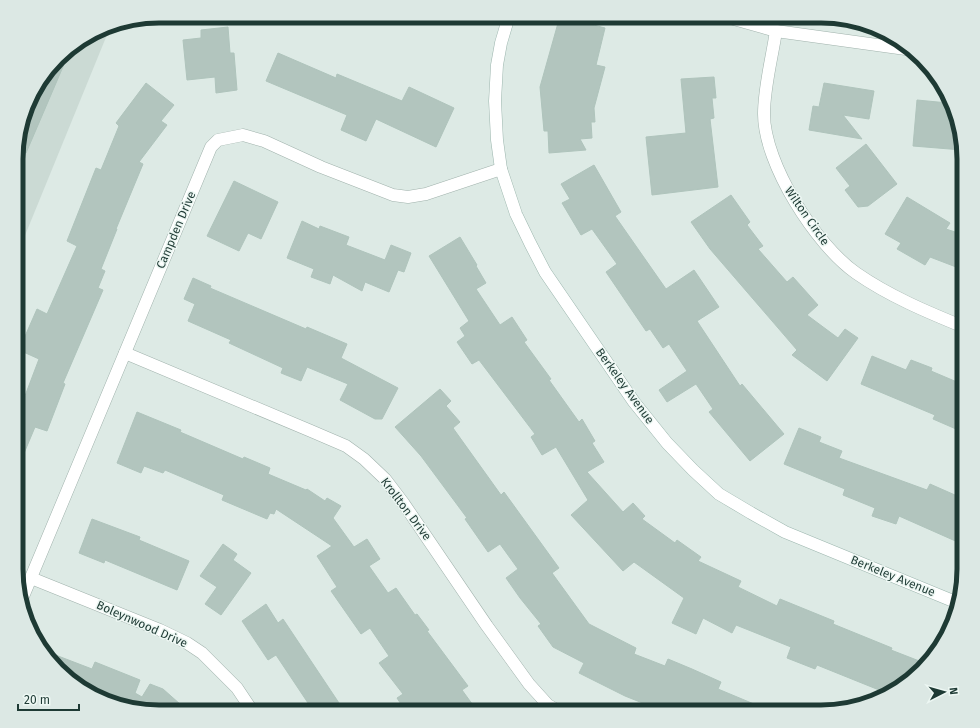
<svg xmlns="http://www.w3.org/2000/svg" width="980" height="728" font-family="'Fira Sans',sans-serif">
  <rect width="100%" height="100%" fill="#ddeae5"/>
  <polygon fill="#cbdad4" points="111,25 17,255 17,140 35,88 65,51"/>
  <g fill="#b2c5be" stroke="#afc4bc">
    <polygon points="560,16 605,28 596,65 605,67 594,108 595,122 591,122 592,138 580,139 586,150 549,153 548,131 544,131 540,87"/>
    <polygon points="228,27 230,53 234,53 237,90 216,93 215,77 187,80 183,40 201,38 201,30"/>
    <polygon points="64,52 68,55 26,153 17,150 17,140 35,88"/>
    <polygon points="278,53 336,78 337,74 402,101 409,87 454,108 436,147 376,119 366,141 341,130 347,115 266,81"/>
    <polygon points="714,77 716,98 712,98 714,118 710,119 718,187 652,195 646,137 686,133 681,79"/>
    <polygon points="146,83 174,105 161,121 167,125 139,162 143,164 116,229 117,229 101,269 105,271 98,288 103,290 63,383 65,384 47,431 35,427 17,470 17,417 39,359 19,350 37,309 47,314 77,246 67,241 96,168 101,170 119,126 116,123"/>
    <polygon points="824,83 874,91 869,119 843,115 862,139 809,130 813,106 819,107"/>
    <polygon points="917,100 948,103 946,113 954,114 962,150 913,146"/>
    <polygon points="866,144 897,184 868,206 858,207 845,190 850,186 836,168"/>
    <polygon points="594,165 621,212 615,216 666,289 694,270 719,307 697,321 740,386 742,384 784,434 750,461 709,412 713,409 696,384 667,402 659,390 687,371 669,344 663,348 650,329 646,331 606,272 617,264 592,229 581,235 562,203 570,199 561,184"/>
    <polygon points="234,181 278,202 261,239 248,233 239,251 207,236"/>
    <polygon points="731,195 750,222 747,225 763,246 758,249 787,282 793,277 818,305 807,315 838,338 845,329 858,338 827,381 792,355 797,350 710,249 691,222"/>
    <polygon points="907,197 950,223 946,229 964,235 964,270 930,257 925,265 897,249 901,243 885,234"/>
    <polygon points="302,221 319,229 320,226 349,237 346,245 385,260 391,245 411,253 404,272 398,270 389,292 365,282 362,291 333,275 330,284 311,277 314,269 287,258"/>
    <polygon points="460,237 477,265 476,266 486,283 476,289 500,325 512,317 527,340 524,342 551,379 549,380 579,422 582,419 595,441 592,443 604,462 587,472 623,512 633,503 645,516 642,519 675,543 677,540 701,557 698,561 741,581 738,587 777,606 780,599 834,621 833,624 892,648 891,650 927,664 889,694 817,665 815,669 787,658 791,647 736,625 732,633 703,618 696,634 672,623 684,598 634,562 623,571 571,515 588,500 556,447 542,455 531,437 535,434 479,360 472,364 457,342 465,336 460,328 469,321 429,256"/>
    <polygon points="193,278 211,286 210,288 306,329 307,327 347,344 341,358 398,388 382,419 375,419 340,400 348,384 307,367 301,381 281,373 283,368 229,343 231,340 188,321 195,304 184,299"/>
    <polygon points="872,356 906,370 911,360 932,368 931,371 964,385 964,421 959,419 956,429 933,419 935,415 861,384"/>
    <polygon points="440,389 451,401 446,406 460,422 453,428 501,495 504,492 559,568 552,573 589,624 636,648 634,654 665,666 668,659 692,669 721,682 718,689 773,712 665,712 625,696 579,673 584,663 553,647 538,626 541,624 520,598 506,578 518,569 500,544 488,552 465,519 467,518 421,456 395,427"/>
    <polygon points="137,412 181,430 180,432 243,459 244,457 270,468 268,474 306,490 307,489 325,501 327,498 341,506 333,518 354,547 367,539 380,559 369,566 388,593 396,588 415,615 417,614 429,630 427,631 468,686 462,690 478,712 436,712 430,704 418,712 406,712 397,698 403,694 379,663 389,656 370,628 361,634 331,591 337,587 317,556 332,546 276,509 274,514 270,513 267,519 222,500 224,495 165,470 163,473 144,466 141,473 117,463"/>
    <polygon points="799,428 821,437 819,442 842,451 839,458 927,490 930,484 964,499 964,534 960,543 899,516 896,524 872,516 875,508 843,495 845,489 784,464"/>
    <polygon points="92,519 140,537 139,540 189,561 177,590 105,560 104,563 79,553"/>
    <polygon points="223,544 237,554 233,560 251,573 221,615 205,604 217,587 200,576"/>
    <polygon points="266,604 278,623 283,619 345,712 314,712 276,655 268,660 242,621"/>
    <polygon points="45,651 92,669 95,662 140,680 135,693 142,697 150,684 163,689 189,712 150,712 120,705 95,695 65,677"/>
  </g>
  <g fill="none" stroke-linecap="round" stroke-linejoin="round">
    <g stroke="#a0b2ac" stroke-width="13">
      <g id="street">
        <polyline points="723,16 776,31 913,50"/>
        <path d="M776,31C772,58 764,87 764,114C764,164 816,245 856,273C889,296 927,312 964,327"/>
        <polyline points="125,353 311,431 346,446 364,459 385,479 404,504 487,626 529,684 548,705 560,712"/>
        <polyline points="31,578 160,630 187,643 202,653 237,688 253,712"/>
        <polyline points="22,599 211,147 218,140 243,135 264,141 321,167 393,195 408,197 426,194 501,169"/>
      </g>
    </g>
    <g stroke="#9cb6ae" stroke-width="13">
      <polyline id="secondary" points="509,16 501,43 497,65 495,101 497,140 501,169 516,214 530,243 545,272 634,402 667,443 693,470 719,494 751,513 785,532 958,603"/>
    </g>
    <use href="#street" stroke="#fff" stroke-width="12"/>
    <use href="#secondary" stroke="#fff" stroke-width="12"/>
  </g>
  <g text-anchor="middle" stroke-width="3" stroke-linejoin="round" paint-order="stroke">
    <g font-size="12" fill="#1e3a34" stroke="#edf7f3">
      <text transform="translate(807 216) rotate(55)" y="4">Wilton Circle</text>
      <text transform="translate(176 230) rotate(-67)" y="4">Campden Drive</text>
      <text transform="translate(625 386) rotate(54)" y="4">Berkeley Avenue</text>
      <text transform="translate(406 509) rotate(53)" y="4">Krollton Drive</text>
      <text transform="translate(893 576) rotate(22)" y="4">Berkeley Avenue</text>
      <text transform="translate(142 624) rotate(24)" y="4">Boleynwood Drive</text>
    </g>
  </g>
  <path d="M0 0H980V728H0ZM159 23H821A136 136 0 0 1 957 159V569A136 136 0 0 1 821 705H159A136 136 0 0 1 23 569V159A136 136 0 0 1 159 23Z" fill="#dce8e4" fill-rule="evenodd"/>
  <path fill="none" stroke="#1e3a34" stroke-width="5" d="M159 23H821A136 136 0 0 1 957 159V569A136 136 0 0 1 821 705H159A136 136 0 0 1 23 569V159A136 136 0 0 1 159 23Z"/>
  <g transform="translate(944 692) rotate(84)" stroke="#edf7f3" stroke-width="3" paint-order="stroke">
  <path d="M0-3L7 15L0 10L-7 15Z" fill="#1e3a34"/>
  <text y="-6" font-size="11" font-weight="bold" text-anchor="middle" fill="#1e3a34">N</text>
  </g>
  <path d="M18 704v6h61v-6" fill="none" stroke="#1e3a34" stroke-width="2"/>
  <text x="24" y="704" font-size="12" fill="#1e3a34" stroke="#edf7f3" stroke-width="3" paint-order="stroke">20 m</text>
</svg>
